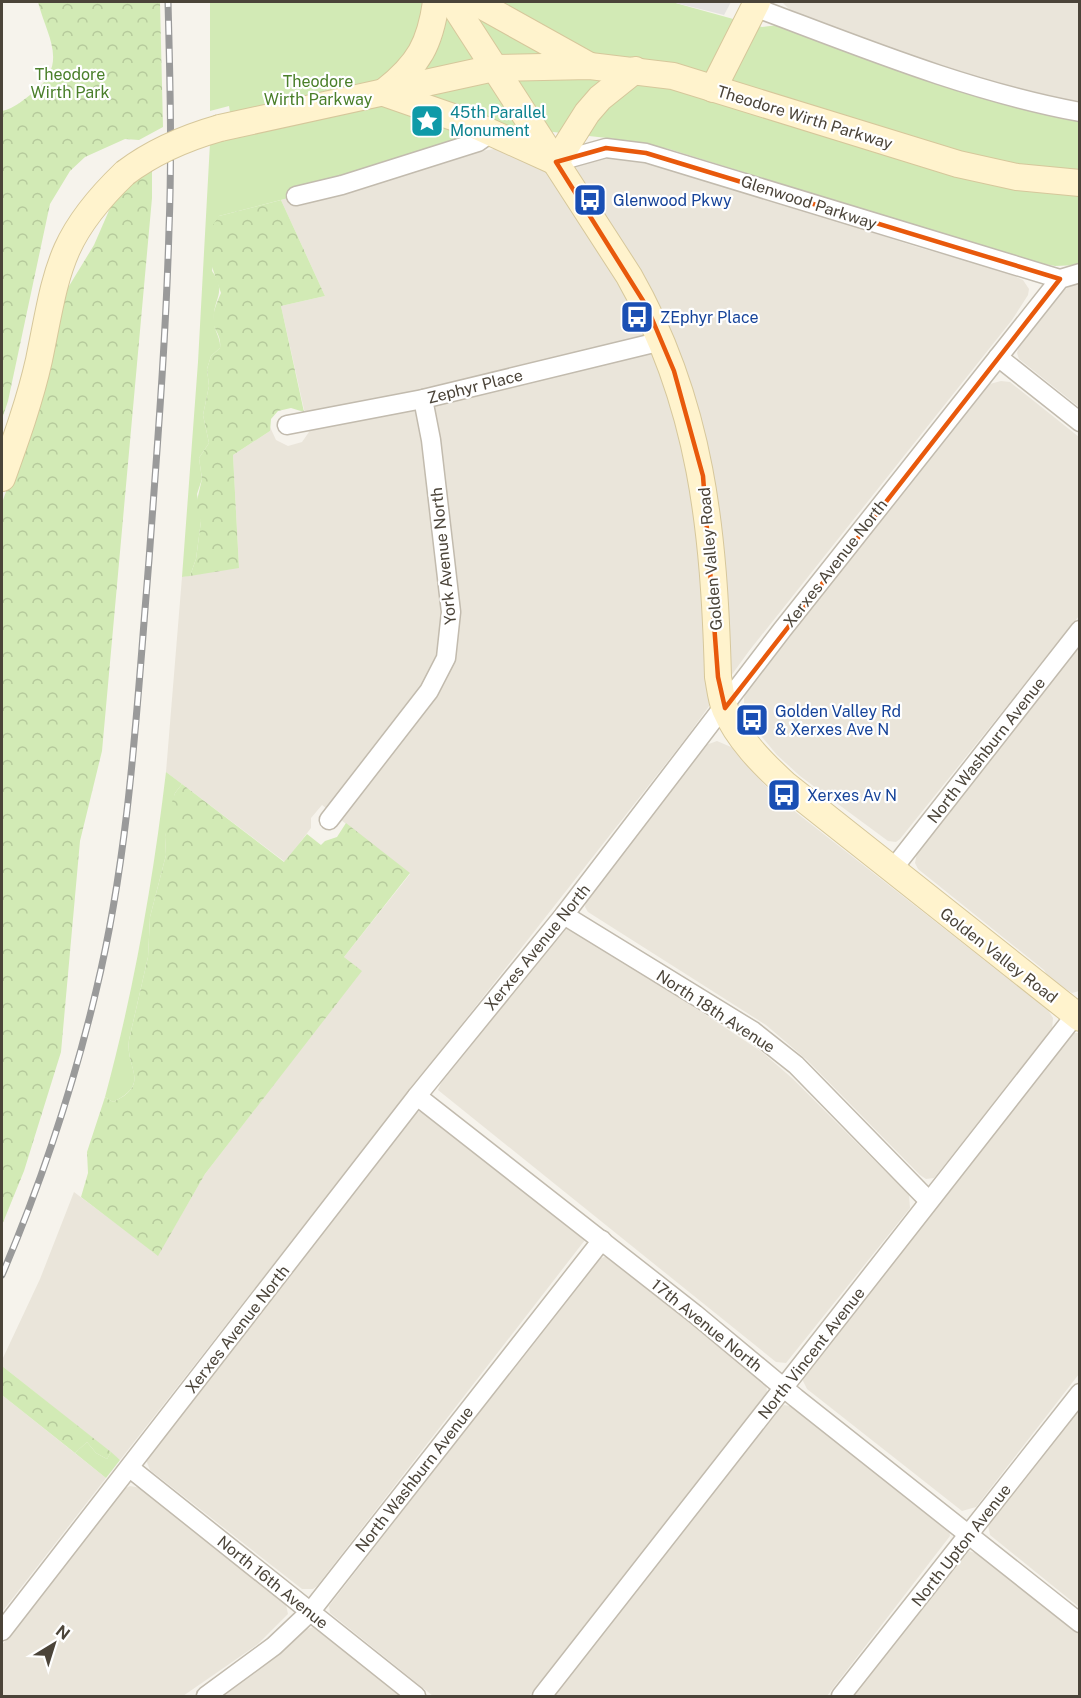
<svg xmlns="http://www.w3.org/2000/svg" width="1081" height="1698" font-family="'Public Sans',sans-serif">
  <defs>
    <pattern id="forest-crowns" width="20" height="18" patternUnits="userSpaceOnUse" patternTransform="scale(1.5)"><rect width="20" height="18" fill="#d2eab5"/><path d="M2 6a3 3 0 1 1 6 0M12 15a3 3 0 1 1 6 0" fill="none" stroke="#b6ca9c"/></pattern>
  </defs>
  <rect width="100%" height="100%" fill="#f6f3ec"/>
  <g fill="#eae5da">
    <polygon points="782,2 1079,2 1079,102 1017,89 954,71 792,12"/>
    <polygon points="501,148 619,158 676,169 917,247 1003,271 1023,280 1029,289 1028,295 1012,320 749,651 686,738 120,1460 2,1366 2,1360 40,1279 74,1192 158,1255 205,1174 361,971 344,957 410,874 322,805 311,818 311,828 285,862 166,772 182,577 239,567 233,455 270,431 270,427 276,440 288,446 302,442 309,432 281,306 325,296 281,200 296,196 299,206 317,201 468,153"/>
    <polygon points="1079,281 1079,407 1019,359 1017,353 1020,342 1057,297 1065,289"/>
    <polygon points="1001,381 1010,382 1079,437 1079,616 900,839 896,842 888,841 800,776 777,755 752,725 744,707 744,698 747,688 986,385"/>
    <polygon points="1079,643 1079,991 1072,993 1049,978 1044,970 918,869 915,863 917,853"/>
    <polygon points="717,741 731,747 765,785 793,810 1048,1010 1053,1018 1052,1030 934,1178 926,1179 920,1175 807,1060 766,1025 588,912 585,907 586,899 706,745"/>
    <polygon points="566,927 577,930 762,1052 793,1079 909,1195 910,1208 786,1363 776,1362 438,1090 441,1083"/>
    <polygon points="1072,1033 1079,1033 1079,1374 976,1507 962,1511 807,1389 802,1379"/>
    <polygon points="420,1111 429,1113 585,1237 585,1240 317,1586 313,1589 302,1589 150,1470 146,1460 414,1114"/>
    <polygon points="608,1256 766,1381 767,1393 529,1696 433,1696 330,1613 329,1606 598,1259"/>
    <polygon points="2,1395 106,1478 2,1612"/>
    <polygon points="784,1405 795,1407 949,1530 950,1536 827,1696 551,1696 778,1408"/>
    <polygon points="1079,1406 1079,1607 990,1535 988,1525"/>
    <polygon points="130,1486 141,1488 286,1605 288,1614 258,1644 183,1696 2,1696 2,1645 124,1489"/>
    <polygon points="969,1551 981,1555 1079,1633 1079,1696 852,1696"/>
    <polygon points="313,1627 402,1696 217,1696 304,1630"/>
  </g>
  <g fill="#d2eab5">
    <path d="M210,2H672L762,27L778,25C878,62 975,99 1079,120V265L1055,266L1034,262L669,149L616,139L498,126L371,168L294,187L296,196L219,216L212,271C228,293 212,299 214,321C214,332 221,337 220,348L211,356L207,369L209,386L203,415L209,443L199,458L202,479L197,494L201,521L196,559L190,576L182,577L198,362L210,143L231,118L229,106L210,111Z"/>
    <path d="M166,772L182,784L175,793L165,837L166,855L150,917L148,957L129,1040C125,1068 152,1083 113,1102L105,1097C134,990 153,881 166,772Z"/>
    <polygon points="87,1442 96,1453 107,1459 111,1452 120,1460 106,1478 75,1453"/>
  </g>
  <g fill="url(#forest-crowns)">
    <path d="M38,2H160L163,127L139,140L125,139L85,157L70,171L50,204L8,401L2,419V111C15,108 23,100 34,92C69,63 47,37 38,2Z"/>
    <polygon points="152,168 152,198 102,751 80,841 61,1052 24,1171 2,1225 2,503 48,371 66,291 94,245 114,199"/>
    <path d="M281,200L325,296L281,306L304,412L291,408L278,411L271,419L270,431L233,455L239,568L190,576L196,559L201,521L195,509L202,479L199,458L209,443L203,415L209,386L207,369L211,356L220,348C221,338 218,335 214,326C211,315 217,302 221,293L208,255L209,231L219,216Z"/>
    <path d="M182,784L284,862L307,834L321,845L325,841L337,837L346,823L410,873L344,957L362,971L205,1174L158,1256L81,1197L88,1173L87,1152L105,1097L113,1102C152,1084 125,1068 129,1040L148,957L150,917L166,855L165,837L168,814L175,793Z"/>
    <polygon points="2,1366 111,1452 107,1459 96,1453 87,1442 75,1453 2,1395"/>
  </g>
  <polygon fill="#e5e3e0" points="672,2 731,2 724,15"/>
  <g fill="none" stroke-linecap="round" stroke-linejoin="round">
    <g stroke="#c2bbae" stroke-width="21">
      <g id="street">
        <path d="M754,7C861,47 967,91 1080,112"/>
        <polyline points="556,162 606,148 646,153 1060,279"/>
        <polyline points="296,196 342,185 478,142 492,132"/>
        <polyline points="998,357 1080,422"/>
        <polyline points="287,425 423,399 662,341"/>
        <polyline points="329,820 429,691 446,658 451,612 431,440 423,399"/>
        <polyline points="892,870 1080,630"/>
        <polyline points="564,915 753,1031 796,1065 929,1201"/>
        <polyline points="417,1096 695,1314 796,1398 1080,1623"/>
        <polyline points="130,1468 416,1696"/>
        <polyline points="2,1631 417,1096 564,915 782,630 1060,279 1080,273"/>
        <polyline points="206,1696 274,1646 311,1611 602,1240"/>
        <polyline points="542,1696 1080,1009"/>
        <polyline points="841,1696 1080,1393"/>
      </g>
    </g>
    <g stroke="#d6c79b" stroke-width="28">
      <g id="secondary">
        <path d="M452,2L629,276C702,404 714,532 718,677C720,687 721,699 725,709C738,739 762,763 786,785L1080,1018"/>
        <polyline points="475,2 590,66"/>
        <polyline points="713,89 757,2"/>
        <path d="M385,91C419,64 430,44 436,2"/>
        <polyline points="384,93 470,123 556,162"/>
        <polyline points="220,128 494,68 590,66 673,76 958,164 1017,177 1080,183"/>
        <polyline points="556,162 587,113 600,98 635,70"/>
        <path d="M2,478C16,439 30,400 39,360C57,273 57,238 125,173"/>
      </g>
    </g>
    <use href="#street" stroke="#fff" stroke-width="18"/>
    <use href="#secondary" stroke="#fff3cd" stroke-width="26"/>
    <g stroke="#9a9a9a" stroke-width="7">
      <path id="rail" d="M2,1275C41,1183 73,1088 96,991C130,851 137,703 149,560C157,450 166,339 169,229C172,153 170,77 168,2"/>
    </g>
    <use href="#rail" stroke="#fff" stroke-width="4.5" stroke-dasharray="14" stroke-linecap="butt"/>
    <g stroke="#d6c79b" stroke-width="28" stroke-linecap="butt">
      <path id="secondary-bridge" d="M125,173C154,151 185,138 220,128"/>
    </g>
    <use href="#secondary-bridge" stroke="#fff3cd" stroke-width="26"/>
  </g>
  <path fill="none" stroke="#e8590c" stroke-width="4.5" stroke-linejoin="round" d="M606,148L646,153L1060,279L725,708L718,677L703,476L674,371L647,307L556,162Z"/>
  <defs>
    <g id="sight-square" transform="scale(1.725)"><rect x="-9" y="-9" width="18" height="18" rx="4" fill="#0f9aa8" stroke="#fff"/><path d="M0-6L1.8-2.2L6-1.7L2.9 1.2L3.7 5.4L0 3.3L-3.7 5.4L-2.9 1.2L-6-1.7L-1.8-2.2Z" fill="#fff"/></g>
    <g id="bus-square" transform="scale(1.725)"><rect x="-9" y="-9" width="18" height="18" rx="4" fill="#1a4fb4" stroke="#fff"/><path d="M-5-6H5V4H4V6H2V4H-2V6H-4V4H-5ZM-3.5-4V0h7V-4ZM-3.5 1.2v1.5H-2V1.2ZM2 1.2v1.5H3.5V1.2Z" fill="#fff"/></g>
  </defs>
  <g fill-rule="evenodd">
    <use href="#sight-square" x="427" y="121"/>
    <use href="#bus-square" x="590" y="200"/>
    <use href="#bus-square" x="637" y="317"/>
    <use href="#bus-square" x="752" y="720"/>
    <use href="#bus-square" x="784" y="795"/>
  </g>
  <g text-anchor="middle" stroke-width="4.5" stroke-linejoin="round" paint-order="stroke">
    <g font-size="16" fill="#4a7f2a" stroke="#fff">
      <text x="70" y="80">Theodore<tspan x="70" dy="18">Wirth Park</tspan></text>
      <text x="318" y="87">Theodore<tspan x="318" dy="18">Wirth Parkway</tspan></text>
    </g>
    <g font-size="16" fill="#0d838f" stroke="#fff" text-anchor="start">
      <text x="450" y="118">45th Parallel<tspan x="450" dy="18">Monument</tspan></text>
    </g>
    <g font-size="16" fill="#4b4439" stroke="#fff">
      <text transform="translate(805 117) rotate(17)" y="6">Theodore Wirth Parkway</text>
      <text transform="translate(809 202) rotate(18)" y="6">Glenwood Parkway</text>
      <text transform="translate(475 386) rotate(-14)" y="6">Zephyr Place</text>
      <text transform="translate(443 556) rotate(-96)" y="6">York Avenue North</text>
      <text transform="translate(710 559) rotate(-95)" y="6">Golden Valley Road</text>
      <text transform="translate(835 563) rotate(-52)" y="6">Xerxes Avenue North</text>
      <text transform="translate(986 750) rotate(-52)" y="6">North Washburn Avenue</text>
      <text transform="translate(537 947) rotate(-51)" y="6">Xerxes Avenue North</text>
      <text transform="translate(999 955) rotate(38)" y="6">Golden Valley Road</text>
      <text transform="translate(716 1011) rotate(33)" y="6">North 18th Avenue</text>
      <text transform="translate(707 1325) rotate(39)" y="6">17th Avenue North</text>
      <text transform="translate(237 1329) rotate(-52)" y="6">Xerxes Avenue North</text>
      <text transform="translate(811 1353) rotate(-52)" y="6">North Vincent Avenue</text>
      <text transform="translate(414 1479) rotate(-52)" y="6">North Washburn Avenue</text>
      <text transform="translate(961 1545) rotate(-52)" y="6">North Upton Avenue</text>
      <text transform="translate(273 1582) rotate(39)" y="6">North 16th Avenue</text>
    </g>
    <g font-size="16" fill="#164399" stroke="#fff" text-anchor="start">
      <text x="613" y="206">Glenwood Pkwy</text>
      <text x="660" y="323">ZEphyr Place</text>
      <text x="775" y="717">Golden Valley Rd<tspan x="775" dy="18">&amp; Xerxes Ave N</tspan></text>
      <text x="807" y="801">Xerxes Av N</text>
    </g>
  </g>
  <rect width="1081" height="1698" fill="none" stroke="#4b4439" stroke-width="6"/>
  <g transform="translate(54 1644) rotate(38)" stroke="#ffffff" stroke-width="4.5" paint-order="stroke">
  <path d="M0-4.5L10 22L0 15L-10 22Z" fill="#4b4439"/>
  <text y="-9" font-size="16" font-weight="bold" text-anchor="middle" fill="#4b4439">N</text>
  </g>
</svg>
